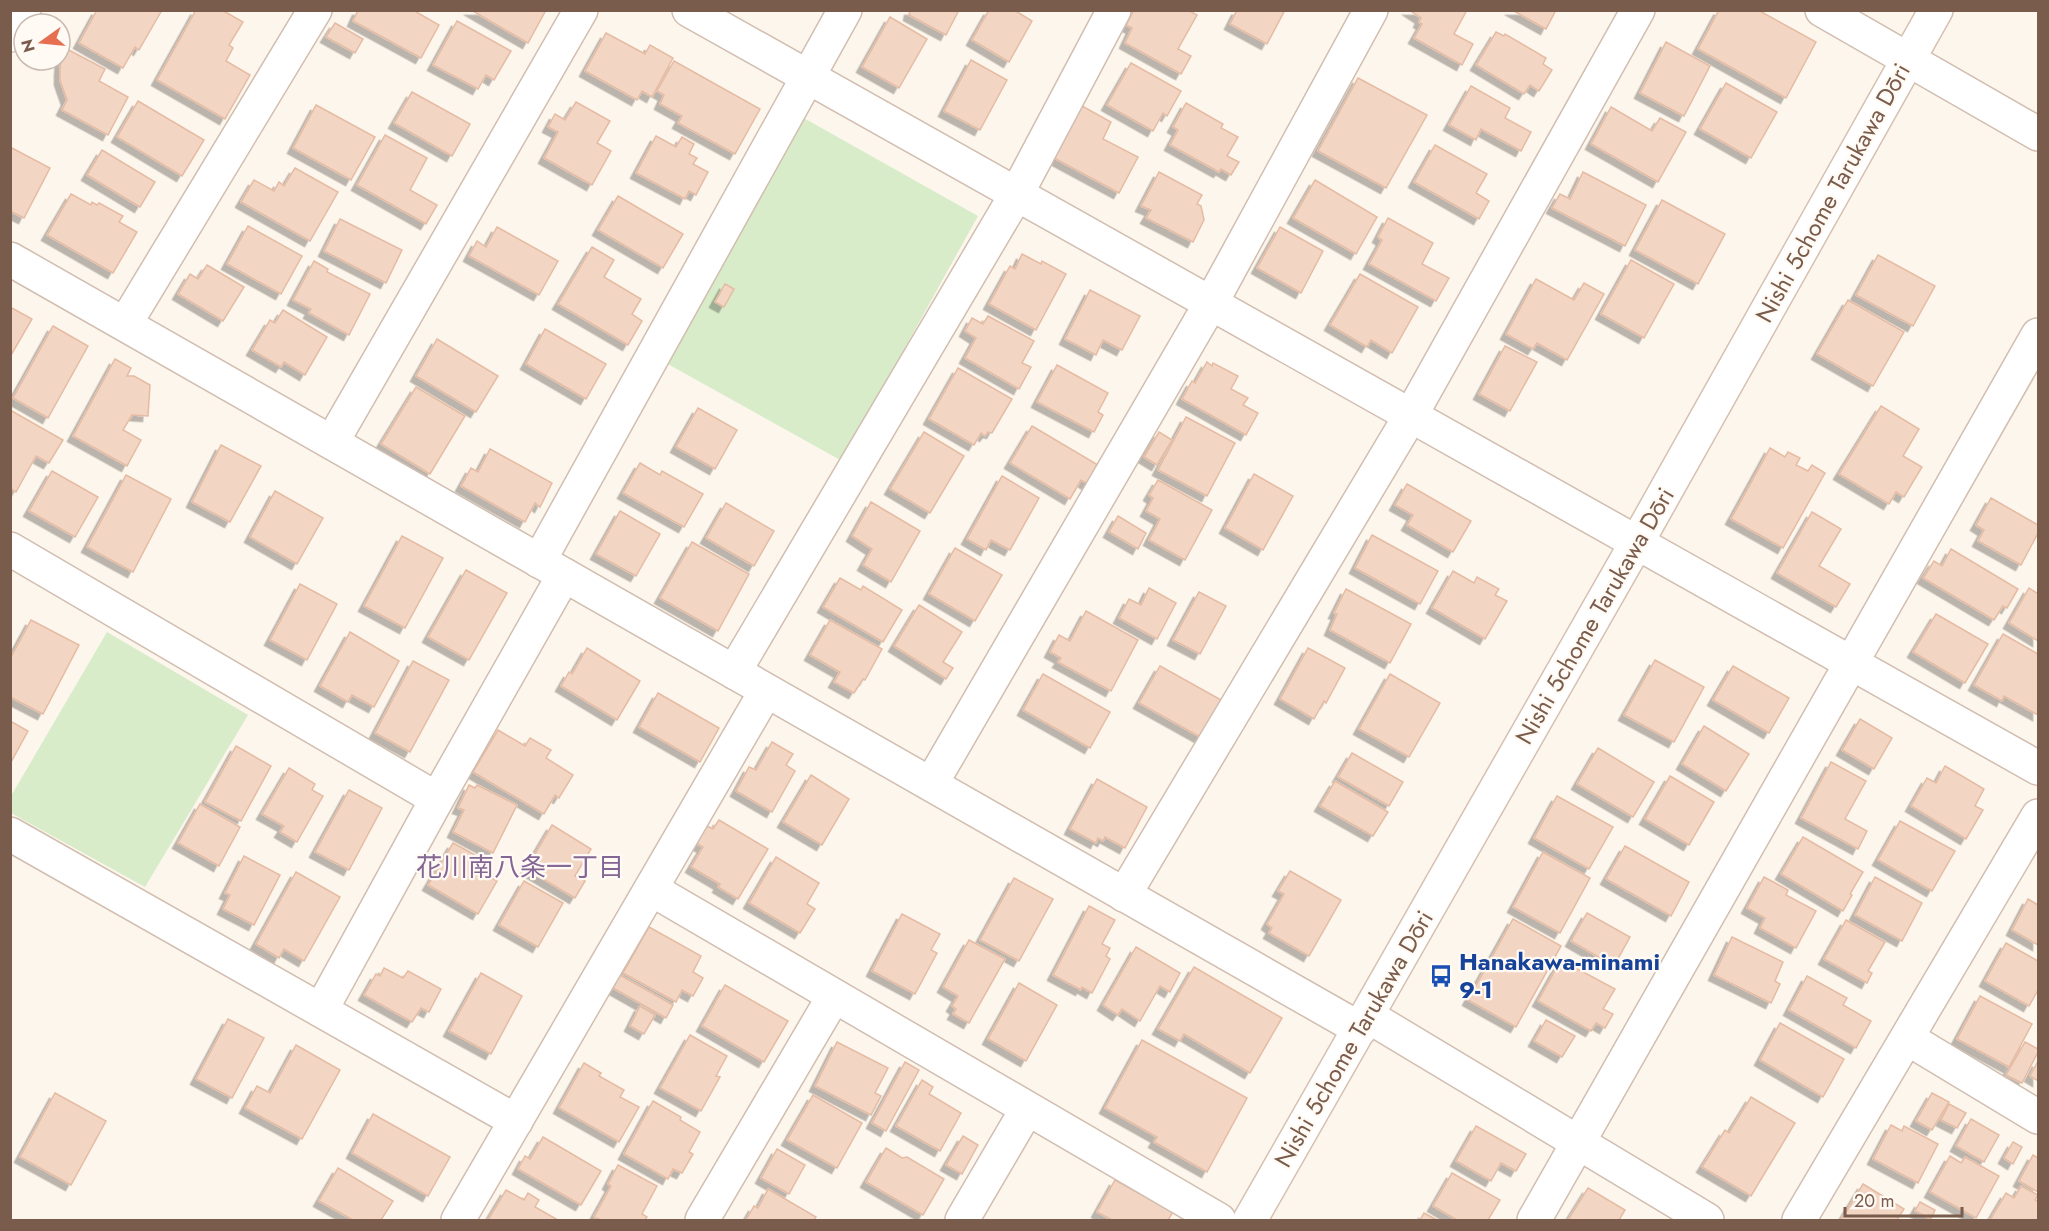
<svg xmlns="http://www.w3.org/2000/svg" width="2049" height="1231" font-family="Jost,'Noto Sans JP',sans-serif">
  <defs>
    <filter id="shadow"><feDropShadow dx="-5.5" dy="5.5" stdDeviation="0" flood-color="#0004"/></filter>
  </defs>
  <rect width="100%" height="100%" fill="#fdf6ec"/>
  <g fill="#d8ecc9">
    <polygon points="802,117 978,216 842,461 666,363"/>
    <polygon points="107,632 248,715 145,887 11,813 11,796"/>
  </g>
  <g fill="#f3d5c3" stroke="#e6bba3" stroke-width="1.5" filter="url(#shadow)">
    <polygon points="97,10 162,10 139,50 135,47 123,68 79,43"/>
    <polygon points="196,10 222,10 243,22 229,45 233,48 226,61 250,75 225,119 157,80"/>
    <polygon points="358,10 413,10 439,25 421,58 353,21"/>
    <polygon points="471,10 546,10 528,43"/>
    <polygon points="910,10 959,10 946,35 909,15"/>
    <polygon points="989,10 1014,10 1032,21 1009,62 972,40"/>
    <polygon points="1134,10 1188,10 1197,15 1178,49 1191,56 1181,74 1125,43 1132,28 1126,25"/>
    <polygon points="1237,10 1285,10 1267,44 1230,24"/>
    <polygon points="1409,10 1467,10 1454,34 1473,44 1462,65 1414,38 1422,24 1419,22 1421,18"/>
    <polygon points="1512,10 1556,10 1546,29"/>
    <polygon points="1719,10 1758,10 1816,42 1786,98 1698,49"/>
    <polygon points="890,17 927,39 899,88 862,67"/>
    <polygon points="457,21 511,51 494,80 486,75 478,89 433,65"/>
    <polygon points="335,23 363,39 355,53 326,37"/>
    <polygon points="1496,32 1504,36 1505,34 1546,58 1543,64 1552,70 1539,91 1530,85 1524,94 1476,65"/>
    <polygon points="606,33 645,54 650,45 673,58 652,97 642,91 637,100 585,71"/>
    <polygon points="1666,42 1710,66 1684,116 1640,93"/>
    <polygon points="65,48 105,69 99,81 128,97 108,135 62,110 67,100 60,80 60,70 61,58"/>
    <polygon points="971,60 1007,80 980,130 944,111"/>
    <polygon points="674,61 760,109 735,154 678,123 682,116 660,104 664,95 657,91"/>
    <polygon points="1131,63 1181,91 1167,116 1163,113 1153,131 1107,105"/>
    <polygon points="1358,78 1427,115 1386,188 1318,151"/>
    <polygon points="1726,83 1777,112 1751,158 1700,129"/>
    <polygon points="1471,86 1510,108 1505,118 1531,132 1521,151 1481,129 1476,140 1449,125"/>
    <polygon points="412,92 470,124 452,156 394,123"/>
    <polygon points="138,101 204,140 182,176 117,137"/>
    <polygon points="576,102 610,121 597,143 611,151 592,185 544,158 558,132 548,127 555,114 565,120"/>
    <polygon points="1186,103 1223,124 1221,128 1238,137 1227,156 1239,162 1231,175 1221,169 1219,172 1170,145 1178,130 1173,127"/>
    <polygon points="316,105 375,137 351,180 293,148"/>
    <polygon points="1082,106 1111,122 1103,139 1138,157 1119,193 1054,158"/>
    <polygon points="1611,107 1652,131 1660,118 1686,132 1658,182 1591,144"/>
    <polygon points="385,135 427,158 410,190 437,205 426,224 357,185"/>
    <polygon points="656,136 676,147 682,137 694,144 689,154 697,158 693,164 708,172 696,195 689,191 685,199 636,173"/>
    <polygon points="1435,145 1487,174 1476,193 1489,201 1479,219 1414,182"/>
    <polygon points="10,147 50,168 24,218 10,211"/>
    <polygon points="102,150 155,182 140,207 87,175"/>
    <polygon points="295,168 338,192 310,241 241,202 254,180 274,191 279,182 284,186"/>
    <polygon points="1159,172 1202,195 1197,204 1201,206 1204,220 1193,242 1146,218 1151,210 1141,206"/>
    <polygon points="1583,172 1646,205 1625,246 1552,208 1560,194 1570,199"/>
    <polygon points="1315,180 1377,217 1356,254 1293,218"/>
    <polygon points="71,194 91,205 92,202 97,205 99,203 123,216 119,222 137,232 113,273 47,235"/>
    <polygon points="618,196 683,234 663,268 598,230"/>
    <polygon points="1662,200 1725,234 1698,284 1635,250"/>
    <polygon points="1388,218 1433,243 1422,264 1449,278 1436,301 1369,264 1382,240 1378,237"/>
    <polygon points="340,219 402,250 386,283 324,251"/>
    <polygon points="248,226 302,256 281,294 227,264"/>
    <polygon points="497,227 558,261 539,295 469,256 477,241 486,247"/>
    <polygon points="1280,227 1323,251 1301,293 1257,268"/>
    <polygon points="592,247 614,260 604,277 641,299 632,314 642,321 628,345 558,304"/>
    <polygon points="1022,254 1041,264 1042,261 1066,274 1036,330 989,304 1010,266 1015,269"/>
    <polygon points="1878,255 1935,286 1913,326 1856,295"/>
    <polygon points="1631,260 1674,284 1644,338 1601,314"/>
    <polygon points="314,261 328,269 327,272 370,294 349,335 309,313 311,309 293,300"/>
    <polygon points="207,265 244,287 223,321 178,294 190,274 198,279"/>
    <polygon points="1360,274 1418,307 1392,353 1371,340 1367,347 1330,325"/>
    <polygon points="1536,279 1574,300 1584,283 1604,294 1567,360 1537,343 1533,349 1506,334"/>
    <polygon points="725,284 734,289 724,307 715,302"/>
    <polygon points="1090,290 1140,316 1122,350 1103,340 1096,355 1065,339"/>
    <polygon points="1848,300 1904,332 1873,386 1817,354"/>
    <polygon points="10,307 32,319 10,357"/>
    <polygon points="283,310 327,337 305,375 284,362 281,367 252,350 270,320 275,323"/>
    <polygon points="988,316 1034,341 1022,363 1031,367 1019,389 965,358 976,338 965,331 972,318 983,324"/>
    <polygon points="53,326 88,346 48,418 13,398"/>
    <polygon points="545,329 606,364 586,399 526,364"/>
    <polygon points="437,339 498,376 476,412 416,376"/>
    <polygon points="1505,346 1537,362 1510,411 1479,394"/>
    <polygon points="115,359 131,368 127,376 134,376 150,385 148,416 132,415 123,430 141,440 127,466 73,436"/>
    <polygon points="1207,362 1212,366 1213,363 1238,376 1231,389 1248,398 1243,405 1258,413 1246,435 1182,399 1192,381 1195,383"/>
    <polygon points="1057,365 1108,393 1098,412 1103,415 1094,432 1037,402"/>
    <polygon points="958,368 1012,399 992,433 988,432 985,436 981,433 974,445 929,419"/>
    <polygon points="416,387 465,416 430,474 381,444"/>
    <polygon points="1881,406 1919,429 1903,456 1922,467 1904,497 1896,492 1889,504 1839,474"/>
    <polygon points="698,408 737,430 715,469 676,447"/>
    <polygon points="10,410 63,440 49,463 36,456 16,492 10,488"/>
    <polygon points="1186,417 1235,443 1207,496 1158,470"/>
    <polygon points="1032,426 1098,465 1088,484 1081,480 1070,499 1010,463"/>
    <polygon points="924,432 964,456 930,513 890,489"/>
    <polygon points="1159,432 1172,440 1157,465 1144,457"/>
    <polygon points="221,445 261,466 230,522 192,502"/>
    <polygon points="1770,448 1785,457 1788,452 1800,458 1796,465 1808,471 1812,465 1825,473 1783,548 1731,519"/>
    <polygon points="490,449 552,483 540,507 535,503 525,522 461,486 471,468 478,472"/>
    <polygon points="640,463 660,475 662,471 703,494 684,527 623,493"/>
    <polygon points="52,471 98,497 75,537 29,511"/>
    <polygon points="1254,474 1293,496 1263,550 1225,528"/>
    <polygon points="126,475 171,499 133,572 87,547"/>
    <polygon points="1002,476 1039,498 1010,550 991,540 986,550 967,539"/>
    <polygon points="1158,480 1212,510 1185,560 1149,540 1160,519 1146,511 1153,498 1149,495"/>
    <polygon points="1407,484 1471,521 1453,552 1407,525 1413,515 1395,505"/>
    <polygon points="275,491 323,518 297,564 250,537"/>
    <polygon points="1991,498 2038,525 2038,533 2021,565 1978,541 1984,530 1976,525"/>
    <polygon points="871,502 920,531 891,582 863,565 872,549 852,536"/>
    <polygon points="726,503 774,531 754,566 706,538"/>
    <polygon points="620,511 660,534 636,576 596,554"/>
    <polygon points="1812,512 1841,529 1819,566 1850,584 1836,607 1777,573"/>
    <polygon points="1118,516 1146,533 1138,549 1109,532"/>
    <polygon points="1372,535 1438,571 1420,604 1355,568"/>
    <polygon points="402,536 443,558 405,628 364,606"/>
    <polygon points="692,542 749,574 718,631 660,598"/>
    <polygon points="955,548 1002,575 975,621 929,594"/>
    <polygon points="1951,549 2018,589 2007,608 2003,606 1994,620 1923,578 1934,561 1942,566"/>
    <polygon points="466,570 507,593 469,660 428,637"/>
    <polygon points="1453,571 1474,583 1477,577 1499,589 1495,595 1507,601 1485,639 1432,608"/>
    <polygon points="840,578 861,590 863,586 902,610 883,642 823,607"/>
    <polygon points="300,584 337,604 307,660 270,640"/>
    <polygon points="1149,588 1176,603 1157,639 1119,618 1129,599 1141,605"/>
    <polygon points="2029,588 2038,594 2038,641 2009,623"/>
    <polygon points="1346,589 1411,624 1390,663 1330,630 1337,614 1334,613"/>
    <polygon points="1199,592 1226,606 1200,654 1173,640"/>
    <polygon points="919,605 962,632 943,662 953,668 946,679 894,646"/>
    <polygon points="1086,611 1138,640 1111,691 1058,662 1061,658 1050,652 1059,635 1070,641"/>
    <polygon points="1936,614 1988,644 1965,683 1913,652"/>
    <polygon points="31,620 79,645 43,714 10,697 10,659"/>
    <polygon points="830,620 882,649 865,680 863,679 854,693 834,682 840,672 810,655"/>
    <polygon points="350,632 399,661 374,707 352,695 348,702 320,686"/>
    <polygon points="2003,634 2038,654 2038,715 2004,696 2002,701 1974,685"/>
    <polygon points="587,648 640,681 617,720 561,686 569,672 572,674"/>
    <polygon points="1308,648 1345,668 1326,703 1324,701 1314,719 1280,699"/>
    <polygon points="1655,660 1704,687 1674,742 1624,715"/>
    <polygon points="413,661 449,680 410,752 375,733"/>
    <polygon points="1160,666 1223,701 1202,738 1139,703"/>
    <polygon points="1733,666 1789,698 1769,733 1713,700"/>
    <polygon points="1043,674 1110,712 1090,748 1023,710"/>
    <polygon points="1390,674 1440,703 1409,757 1359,729"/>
    <polygon points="658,693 719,728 700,762 639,727"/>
    <polygon points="1860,719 1892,738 1874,769 1842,750"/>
    <polygon points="10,721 28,731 10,764"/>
    <polygon points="1704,726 1749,754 1726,791 1682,764"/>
    <polygon points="498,730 525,746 530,738 551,750 546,758 573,775 559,798 555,795 544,814 473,772"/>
    <polygon points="772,742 793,754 786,765 795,771 772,812 736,791 749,767 756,770"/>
    <polygon points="236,746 271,766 241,821 205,802"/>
    <polygon points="1598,748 1654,782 1633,817 1577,784"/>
    <polygon points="1352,753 1403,782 1389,806 1338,777"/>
    <polygon points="1831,762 1866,781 1845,819 1867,831 1858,849 1801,818"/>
    <polygon points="1945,766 1984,789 1975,806 1983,810 1966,839 1911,806 1927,778 1936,783"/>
    <polygon points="289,768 315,784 312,790 323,796 297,842 280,832 284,826 262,814"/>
    <polygon points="811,775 849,799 822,845 783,822"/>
    <polygon points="1670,776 1714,802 1689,845 1645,819"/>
    <polygon points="1097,779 1147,807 1125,848 1105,837 1103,841 1098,838 1096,843 1070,829"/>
    <polygon points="1335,781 1388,812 1373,836 1320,806"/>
    <polygon points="469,785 475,788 477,785 517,805 493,853 453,832 464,810 458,808"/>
    <polygon points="349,790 382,808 349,870 315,852"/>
    <polygon points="1557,796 1613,827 1589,869 1534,838"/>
    <polygon points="200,804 240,827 219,866 178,843"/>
    <polygon points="719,820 768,849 738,899 718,887 720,884 691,867 703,847 694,842 705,825 713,829"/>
    <polygon points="1900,821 1955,851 1932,891 1878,860"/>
    <polygon points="552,825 591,849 575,876 585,881 575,898 526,869"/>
    <polygon points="1803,837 1863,872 1850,894 1852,895 1843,911 1781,874"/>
    <polygon points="453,843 479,857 473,867 497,881 478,914 428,885"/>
    <polygon points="1625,846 1689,882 1671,916 1606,879"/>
    <polygon points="1543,852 1590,878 1560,933 1513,907"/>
    <polygon points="244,856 280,875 254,925 223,909 230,895 225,893"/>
    <polygon points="776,857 819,883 807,904 815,909 800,933 749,903"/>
    <polygon points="1290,871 1341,900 1309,956 1269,933 1272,928 1267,924 1284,894 1278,891"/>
    <polygon points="296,872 340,897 304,961 284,949 279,958 256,944"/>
    <polygon points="1764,877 1788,890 1786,895 1816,911 1796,948 1760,928 1765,918 1747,908"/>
    <polygon points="1875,877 1922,903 1902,941 1855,915"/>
    <polygon points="1014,878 1053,899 1019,961 980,940"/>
    <polygon points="524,881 563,903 538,947 499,925"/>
    <polygon points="2028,899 2038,905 2038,945 2012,930"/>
    <polygon points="1089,906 1115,920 1102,944 1110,948 1106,956 1110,959 1092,993 1082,987 1081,990 1053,975"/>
    <polygon points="1587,913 1630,937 1614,966 1571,941"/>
    <polygon points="902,914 940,934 931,950 937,953 915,994 872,971"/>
    <polygon points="1513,919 1561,946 1516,1027 1468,1000"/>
    <polygon points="1846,920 1885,942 1868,971 1872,973 1867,983 1824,959"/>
    <polygon points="649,927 701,956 693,972 703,978 693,996 682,990 676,1002 623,973"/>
    <polygon points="1732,937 1783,962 1775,981 1780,984 1771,1003 1714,975"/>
    <polygon points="969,940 1005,959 969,1023 953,1014 956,1009 952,1006 958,996 943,987"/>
    <polygon points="2006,943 2038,961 2038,990 2029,1006 1985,981"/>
    <polygon points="1136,947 1180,973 1170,992 1160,986 1140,1021 1122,1009 1118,1015 1103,1005"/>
    <polygon points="1561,960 1615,989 1603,1009 1613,1014 1605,1028 1596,1023 1591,1031 1538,1001"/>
    <polygon points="1194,967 1282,1018 1250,1073 1184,1034 1180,1041 1158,1029"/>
    <polygon points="384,968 403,978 408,971 441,989 429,1012 421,1008 412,1022 364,995 376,974 380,976"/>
    <polygon points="481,973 522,996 491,1054 449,1031"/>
    <polygon points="620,975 673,1005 666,1018 613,988"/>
    <polygon points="1807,976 1847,998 1843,1005 1871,1021 1856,1048 1789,1010"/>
    <polygon points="1019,983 1057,1005 1026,1061 988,1039"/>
    <polygon points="725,985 788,1021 764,1062 702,1026"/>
    <polygon points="1980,996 2032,1024 2009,1067 1957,1039"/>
    <polygon points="640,1006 655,1015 644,1034 630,1026"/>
    <polygon points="228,1019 264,1038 232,1098 196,1079"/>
    <polygon points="1546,1020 1575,1036 1562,1057 1534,1041"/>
    <polygon points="1780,1023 1844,1059 1823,1097 1760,1060"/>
    <polygon points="690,1035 727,1056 716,1076 720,1077 701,1111 660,1088"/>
    <polygon points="1142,1040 1247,1098 1207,1172 1154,1142 1157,1137 1105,1108"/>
    <polygon points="837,1042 888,1068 875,1093 881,1096 871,1115 815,1086"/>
    <polygon points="2025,1042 2038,1049 2038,1052 2022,1083 2006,1075"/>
    <polygon points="296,1045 340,1070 302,1139 245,1108 257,1086 270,1093"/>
    <polygon points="2038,1061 2038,1081 2030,1076"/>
    <polygon points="905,1062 919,1070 886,1131 872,1123"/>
    <polygon points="584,1063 601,1073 599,1076 624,1090 620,1097 639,1107 619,1142 559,1108"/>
    <polygon points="922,1080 933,1087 929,1094 961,1113 940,1151 896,1126"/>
    <polygon points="55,1093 106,1121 71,1185 20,1157"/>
    <polygon points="1932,1093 1949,1102 1932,1130 1916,1121"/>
    <polygon points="813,1095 862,1123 837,1168 787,1140"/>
    <polygon points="1751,1097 1795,1123 1751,1196 1702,1167 1725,1130 1729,1133"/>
    <polygon points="653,1101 681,1117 680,1120 700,1132 689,1152 693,1154 682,1173 673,1169 668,1179 624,1154"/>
    <polygon points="1949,1104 1966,1113 1957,1128 1941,1120"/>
    <polygon points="373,1114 450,1157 428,1196 352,1153"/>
    <polygon points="1971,1119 1999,1135 1984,1162 1956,1146"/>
    <polygon points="1891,1125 1902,1131 1904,1126 1938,1144 1918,1183 1873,1159"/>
    <polygon points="1476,1126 1526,1154 1516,1171 1501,1163 1491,1181 1456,1161"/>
    <polygon points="963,1136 978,1145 962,1174 946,1165"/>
    <polygon points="543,1137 601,1171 581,1205 518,1169 525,1156 530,1159"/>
    <polygon points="2013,1142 2022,1147 2013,1164 2004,1158"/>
    <polygon points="886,1148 902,1158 907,1157 944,1179 923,1215 866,1182"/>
    <polygon points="777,1149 805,1165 789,1194 761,1178"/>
    <polygon points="2033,1155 2038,1158 2038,1192 2019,1181"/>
    <polygon points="1950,1156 1961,1163 1965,1157 1999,1176 1976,1218 1930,1192"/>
    <polygon points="618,1165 657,1186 642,1214 647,1217 645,1220 601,1220 594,1217 611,1186 608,1184"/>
    <polygon points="338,1168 393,1201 381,1220 353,1220 319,1201"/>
    <polygon points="1452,1173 1500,1200 1488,1220 1457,1220 1433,1206"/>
    <polygon points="1115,1180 1173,1212 1168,1220 1112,1220 1097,1212"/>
    <polygon points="1863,1184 1904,1209 1897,1220 1841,1220"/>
    <polygon points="2021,1186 2038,1195 2035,1200 2038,1202 2038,1220 1990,1220 2006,1193 2014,1198"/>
    <polygon points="1588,1188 1625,1210 1619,1220 1568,1220"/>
    <polygon points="768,1189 816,1217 814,1220 746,1220 754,1206 758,1208"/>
    <polygon points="506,1190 524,1200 528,1193 539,1200 535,1207 558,1220 488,1220"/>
    <polygon points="1920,1202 1935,1210 1931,1219 1915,1211"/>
    <polygon points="1424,1213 1437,1220 1420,1220"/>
  </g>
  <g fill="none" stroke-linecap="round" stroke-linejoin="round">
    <g stroke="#d1beb0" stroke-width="36">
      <g id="minor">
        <polyline points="689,10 2038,768"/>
        <polyline points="1822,10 2038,134"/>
        <polyline points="10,35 24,10"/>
        <polyline points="10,259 1360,1029"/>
        <polyline points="125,324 315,10"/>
        <polyline points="332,442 581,10"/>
        <polyline points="10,549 437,799"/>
        <polyline points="539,561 845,10"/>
        <polyline points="734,672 1016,195 1114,10"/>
        <polyline points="931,784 1211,303 1371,10"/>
        <polyline points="10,834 516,1121"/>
        <polyline points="651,889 1219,1220"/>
        <polyline points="1124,895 1411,415 1638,10"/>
        <polyline points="321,1010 437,799 564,575"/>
        <polyline points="1368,1016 1707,1220"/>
        <polyline points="1907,1038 2038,1117"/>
        <polyline points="458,1220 766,691"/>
        <polyline points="702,1220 834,996"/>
        <polyline points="962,1220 1027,1109"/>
        <polyline points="1534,1220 2038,335"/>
        <polyline points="1799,1220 2038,816"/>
      </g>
    </g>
    <g stroke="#d6c0b0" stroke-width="36">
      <polyline id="secondary" points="1250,1220 1637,542 1936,10"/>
    </g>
    <use href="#minor" stroke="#fff" stroke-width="33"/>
    <use href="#secondary" stroke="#fff" stroke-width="33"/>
  </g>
  <defs>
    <g id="bus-bare" transform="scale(1.8)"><path d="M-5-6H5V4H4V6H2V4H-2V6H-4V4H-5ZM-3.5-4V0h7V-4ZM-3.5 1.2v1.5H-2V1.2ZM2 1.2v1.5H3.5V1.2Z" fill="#1a4fb4" stroke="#fffaf3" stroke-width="2.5" paint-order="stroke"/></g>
  </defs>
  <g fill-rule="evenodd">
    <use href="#bus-bare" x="1441" y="976"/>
  </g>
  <g text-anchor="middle" stroke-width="4.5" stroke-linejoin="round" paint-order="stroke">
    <g font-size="24" fill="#7a5c4d" stroke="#fffaf3">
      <text transform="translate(1833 193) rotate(-61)" y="8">Nishi 5chome Tarukawa Dōri</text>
      <text transform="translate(1595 616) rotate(-60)" y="8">Nishi 5chome Tarukawa Dōri</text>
      <text transform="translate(1354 1039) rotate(-60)" y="8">Nishi 5chome Tarukawa Dōri</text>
    </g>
    <g font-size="24" font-weight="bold" fill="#164399" stroke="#fffaf3" text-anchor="start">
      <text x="1459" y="970">Hanakawa-minami<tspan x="1459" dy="28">9-1</tspan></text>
    </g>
    <g font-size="26" fill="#846695" stroke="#fffaf3">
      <text x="520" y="876">花川南八条一丁目</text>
    </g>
  </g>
  <rect width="2049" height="1231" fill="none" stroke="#7a5c4d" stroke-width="24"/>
  <g transform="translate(42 42) rotate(255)"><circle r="28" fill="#fffaf3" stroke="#cabbb1" stroke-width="1.5"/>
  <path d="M0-4.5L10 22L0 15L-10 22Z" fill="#e76f51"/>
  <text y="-9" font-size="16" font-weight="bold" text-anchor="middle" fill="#7a5c4d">N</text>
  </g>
  <path d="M1845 1207v9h117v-9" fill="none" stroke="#7a5c4d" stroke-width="3"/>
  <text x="1854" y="1207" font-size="18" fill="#7a5c4d" stroke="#fffaf3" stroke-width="4.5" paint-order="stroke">20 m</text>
</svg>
